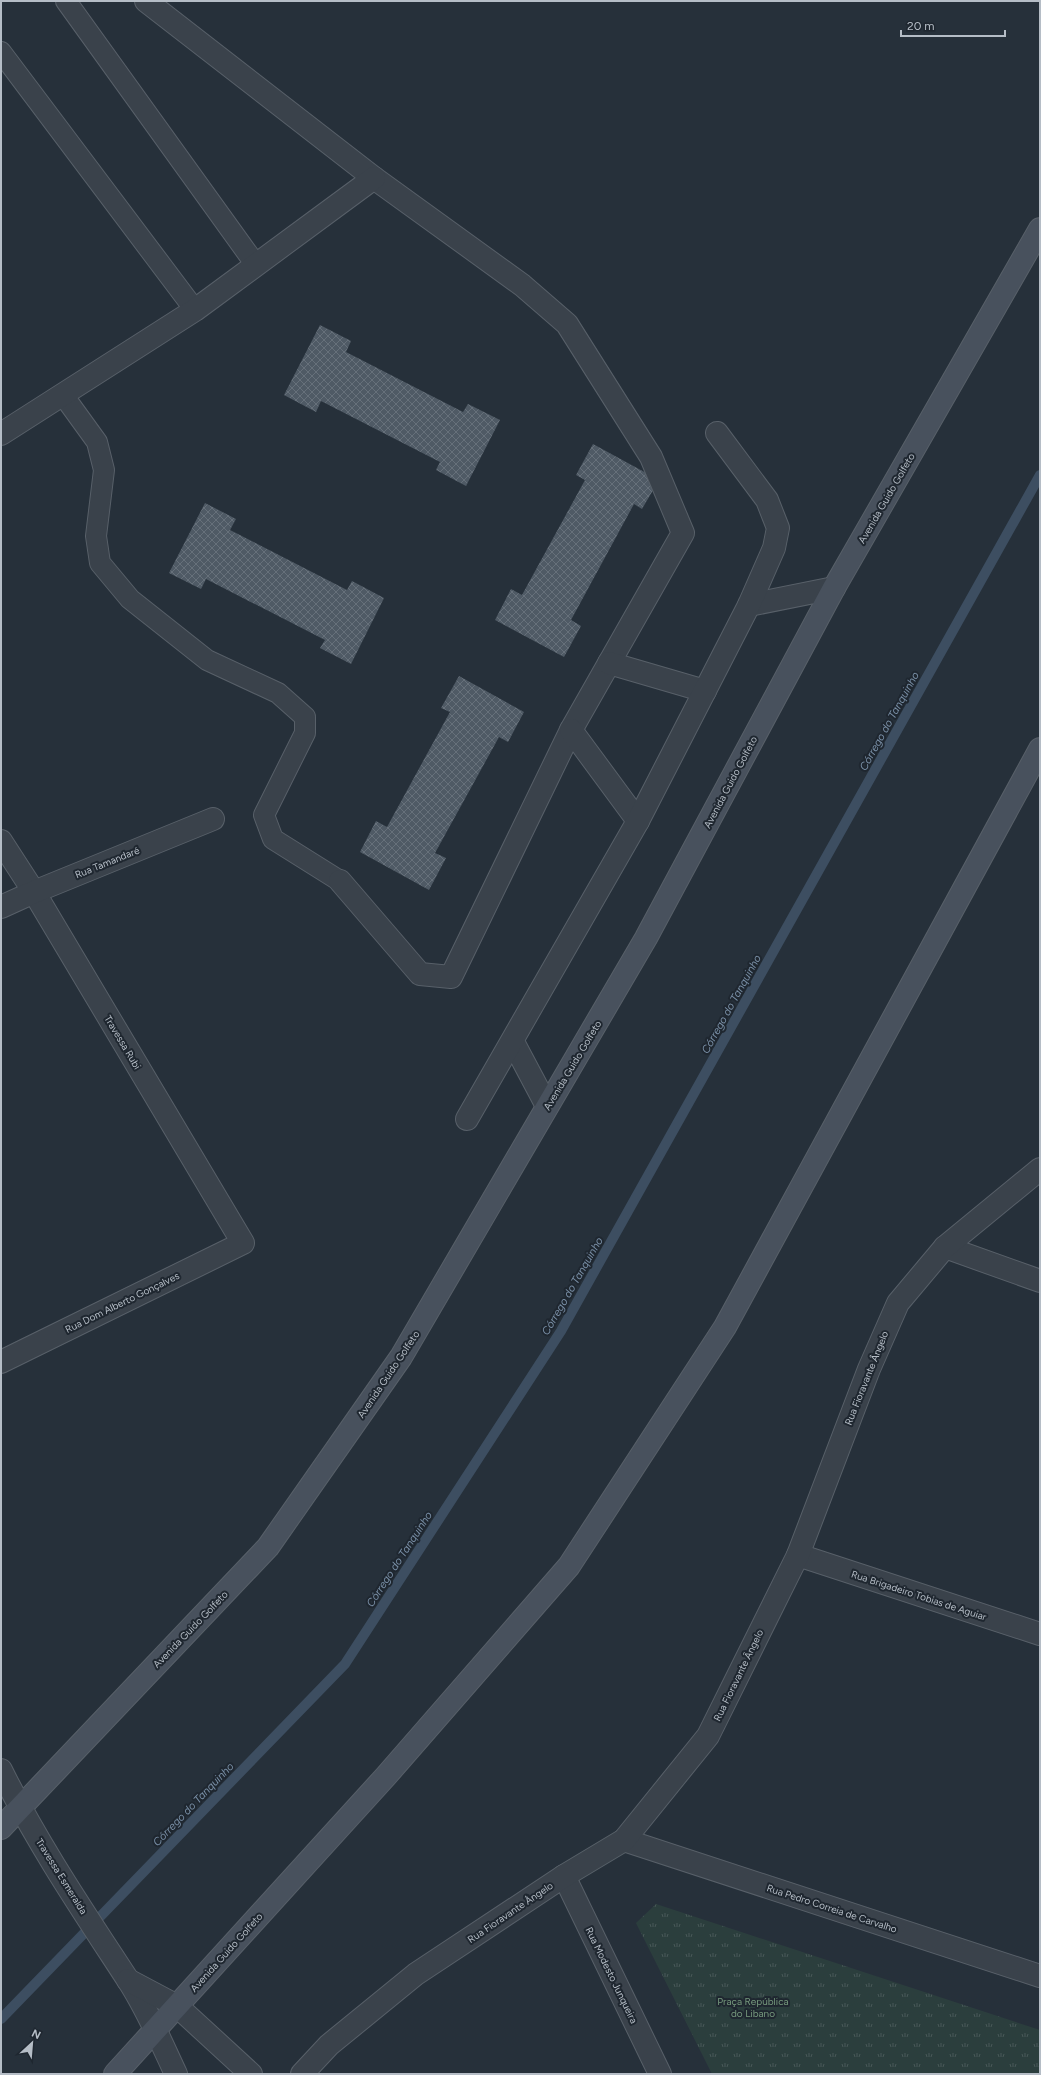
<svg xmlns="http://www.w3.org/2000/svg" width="1041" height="2075" font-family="Figtree,sans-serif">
  <defs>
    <pattern id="park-tufts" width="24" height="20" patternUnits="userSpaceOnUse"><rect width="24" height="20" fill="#2b3e3d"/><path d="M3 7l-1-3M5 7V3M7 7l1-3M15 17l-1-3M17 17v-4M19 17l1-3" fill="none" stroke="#485858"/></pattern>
    <pattern id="building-cross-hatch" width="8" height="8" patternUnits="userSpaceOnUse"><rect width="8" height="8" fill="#4f5a65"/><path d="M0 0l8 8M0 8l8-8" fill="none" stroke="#66707a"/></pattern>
  </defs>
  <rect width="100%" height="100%" fill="#26303a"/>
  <polygon fill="url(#park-tufts)" points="656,1904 1040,2030 1040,2074 712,2074 636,1923"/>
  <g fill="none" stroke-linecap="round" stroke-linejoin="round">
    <polyline stroke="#3d4e61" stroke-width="10" points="1,2019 345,1664 561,1331 1040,475"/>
  </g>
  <g fill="url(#building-cross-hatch)">
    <polygon points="320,325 351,341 346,352 463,412 468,404 500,420 466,486 436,470 440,462 321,401 316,412 284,395"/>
    <polygon points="593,444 659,480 642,509 634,504 571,620 581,626 564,657 495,620 511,589 522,595 585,480 576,475"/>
    <polygon points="205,503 236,519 230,530 347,590 352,581 384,598 351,664 320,648 325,640 206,579 201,589 169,573"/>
    <polygon points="459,676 524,712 508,742 499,737 435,853 446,858 429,890 360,852 376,821 387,827 450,712 441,708"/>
  </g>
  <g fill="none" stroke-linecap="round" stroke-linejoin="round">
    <g stroke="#586069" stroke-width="22">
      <g id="lane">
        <polyline points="66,1 256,265"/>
        <polyline points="1,52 195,310"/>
        <polyline points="63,395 97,442 104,470 96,536 100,563 130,599 207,660 278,693 305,717 305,733 264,815 273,839 340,881"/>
      </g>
    </g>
    <g stroke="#586069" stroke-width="24">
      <g id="street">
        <polyline points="146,1 374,178 522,285 567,324 651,457 683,533 571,730 451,977 420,974 340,881"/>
        <polyline points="1,434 195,310 374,178"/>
        <polyline points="749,605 834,588"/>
        <polyline points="609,663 705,691"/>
        <polyline points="571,730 638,821"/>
        <polyline points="1,841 34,892 243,1243 1,1362"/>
        <polyline points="1,907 34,892 213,819"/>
        <polyline points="513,1042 547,1106"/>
        <polyline points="467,1119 638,821 749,605 774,548 778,528 767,500 717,433"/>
        <polyline points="945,1247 1040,1281"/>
        <polyline points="798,1555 1040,1634"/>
        <path d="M1,1770C37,1843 83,1911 128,1980C147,2009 161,2042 176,2074"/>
        <polyline points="624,1840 1040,1976"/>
        <polyline points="564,1876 660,2074"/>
        <polyline points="128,1980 177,2006 251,2074"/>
        <polyline points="302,2074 329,2045 416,1974 564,1876 624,1840 708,1736 798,1555 869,1369 898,1303 945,1247 1040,1169"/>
      </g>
    </g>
    <g stroke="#586069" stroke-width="24">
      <g id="secondary">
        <polyline points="1,1828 268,1547 401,1357 646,938 834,588 1040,229"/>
        <polyline points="115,2074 386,1776 569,1566 725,1327 1040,749"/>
      </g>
    </g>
    <use href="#lane" stroke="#3a424b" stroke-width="20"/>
    <use href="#street" stroke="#3a424b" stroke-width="22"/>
    <use href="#secondary" stroke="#48515d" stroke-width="22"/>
  </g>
  <g text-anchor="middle" stroke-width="4" stroke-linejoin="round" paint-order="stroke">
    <g font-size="10" fill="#b5bdc6" stroke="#1f2730">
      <text transform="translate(886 498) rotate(-60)" y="4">Avenida Guido Golfeto</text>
      <text transform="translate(730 782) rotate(-62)" y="4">Avenida Guido Golfeto</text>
      <text transform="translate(107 862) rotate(-22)" y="4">Rua Tamandaré</text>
      <text transform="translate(123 1042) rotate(59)" y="4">Travessa Rubi</text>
      <text transform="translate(572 1065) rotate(-59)" y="4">Avenida Guido Golfeto</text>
      <text transform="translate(122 1302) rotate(-26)" y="4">Rua Dom Alberto Gonçalves</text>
      <text transform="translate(388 1374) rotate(-56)" y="4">Avenida Guido Golfeto</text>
      <text transform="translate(866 1378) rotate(-68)" y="4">Rua Fioravante Ângelo</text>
      <text transform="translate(919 1595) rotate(18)" y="4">Rua Brigadeiro Tobias de Aguiar</text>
      <text transform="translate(190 1629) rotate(-46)" y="4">Avenida Guido Golfeto</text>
      <text transform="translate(738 1675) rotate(-64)" y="4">Rua Fioravante Ângelo</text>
      <text transform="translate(62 1876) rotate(58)" y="4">Travessa Esmeralda</text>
      <text transform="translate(832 1908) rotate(18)" y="4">Rua Pedro Correia de Carvalho</text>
      <text transform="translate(510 1912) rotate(-34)" y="4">Rua Fioravante Ângelo</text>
      <text transform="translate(226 1952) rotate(-48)" y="4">Avenida Guido Golfeto</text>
      <text transform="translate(612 1975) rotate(64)" y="4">Rua Modesto Junqueira</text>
    </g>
    <g font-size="10" fill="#76997d" stroke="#1f2730">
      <text x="753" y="2005">Praça República<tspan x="753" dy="12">do Libano</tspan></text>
    </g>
    <g font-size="11" font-style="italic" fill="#798fa6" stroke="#1f2730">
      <text transform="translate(889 721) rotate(-61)" y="4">Córrego do Tanquinho</text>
      <text transform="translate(731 1004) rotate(-61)" y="4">Córrego do Tanquinho</text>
      <text transform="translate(572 1286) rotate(-60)" y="4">Córrego do Tanquinho</text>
      <text transform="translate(399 1559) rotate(-57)" y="4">Córrego do Tanquinho</text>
      <text transform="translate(193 1804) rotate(-46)" y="4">Córrego do Tanquinho</text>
    </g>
  </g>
  <rect width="1041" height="2075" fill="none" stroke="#b5bdc6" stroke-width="4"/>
  <g transform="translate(32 2043) rotate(26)" stroke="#1f2730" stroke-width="3" paint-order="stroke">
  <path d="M0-3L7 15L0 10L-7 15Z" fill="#b5bdc6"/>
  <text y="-6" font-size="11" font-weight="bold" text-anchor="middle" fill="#b5bdc6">N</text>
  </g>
  <path d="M901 30v6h104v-6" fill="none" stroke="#b5bdc6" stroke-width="2"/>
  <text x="907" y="30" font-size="12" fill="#b5bdc6" stroke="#1f2730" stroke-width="3" paint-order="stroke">20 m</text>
</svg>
